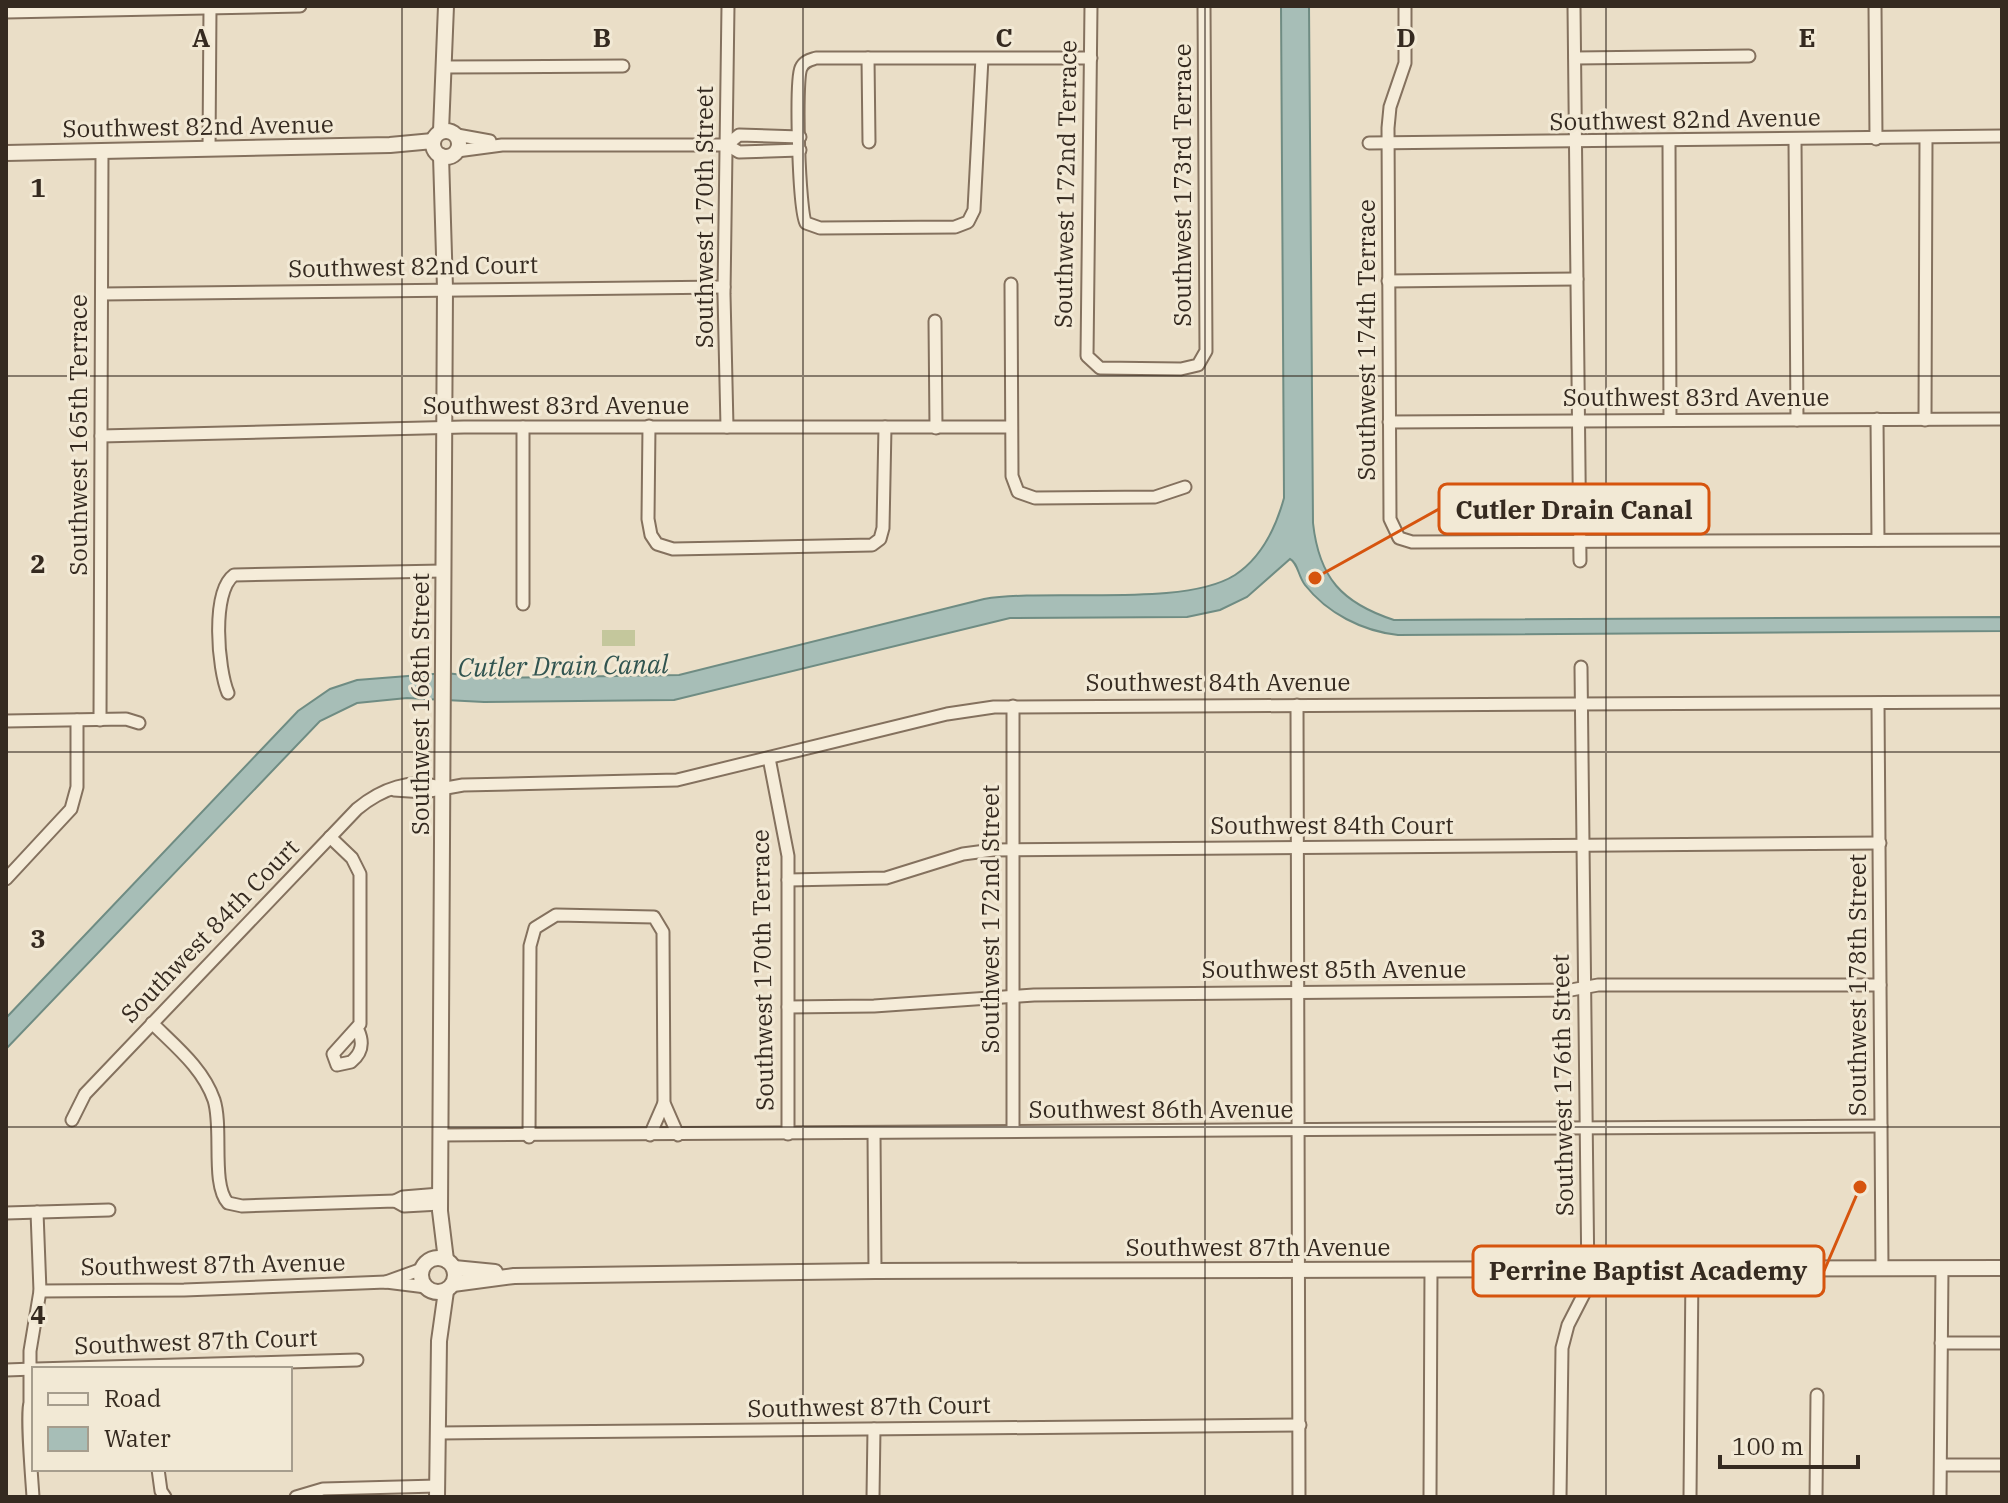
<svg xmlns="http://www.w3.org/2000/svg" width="2008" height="1503" font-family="'IBM Plex Serif',serif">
  <rect width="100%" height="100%" fill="#eadec7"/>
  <rect fill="#c4c79c" x="602" y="630" width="33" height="16"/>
  <path fill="#a7beb7" stroke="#6f8c83" stroke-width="2" d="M1281,6H1309L1313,523C1319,578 1342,603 1394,620L2002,617V631L1398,635C1362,631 1327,613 1305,585C1298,576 1298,563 1290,559L1247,597L1220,610L1187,617L1010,618L674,700L484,702L407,698L357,703L320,721L6,1049V1018L298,711L330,689L357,680L446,673L489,678L679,675L984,599C1051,588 1183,608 1235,575C1261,558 1276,527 1284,498Z"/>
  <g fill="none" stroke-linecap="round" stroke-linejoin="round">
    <g stroke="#84715e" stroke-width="15">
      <g id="minor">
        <polyline points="1091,6 1087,356 1100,368 1181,369 1198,365 1206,351 1204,6"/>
        <polyline points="1405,6 1405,63 1390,107 1388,128 1390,519 1399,538 1412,542 2002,540"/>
        <polyline points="1574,6 1580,561"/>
        <polyline points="1875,6 1876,139"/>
        <polyline points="6,12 300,6"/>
        <polyline points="868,58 869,142"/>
        <path d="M982,58L974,210L968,222L955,227L820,228L806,223C799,214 795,81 801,68C804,61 810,60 816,58H1091"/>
        <polyline points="1575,58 1749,56"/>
        <polyline points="445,67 623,66"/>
        <polyline points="457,135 490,141"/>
        <polyline points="1795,141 1797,420"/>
        <polyline points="1369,143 2002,136"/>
        <polyline points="1669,143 1670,420"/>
        <polyline points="727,145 739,135 800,137"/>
        <polyline points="209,149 210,8"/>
        <polyline points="457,151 502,145 727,145 739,152 800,150"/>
        <polyline points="1388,281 1577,279"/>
        <polyline points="1011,284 1012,476 1018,492 1035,498 1155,497 1185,487"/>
        <polyline points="102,294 724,287"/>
        <polyline points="935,321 936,428"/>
        <polyline points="1877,419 1878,540"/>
        <polyline points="1925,420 1926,138"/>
        <polyline points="1389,422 2002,419"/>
        <polyline points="649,426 648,519 651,535 657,544 673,549 872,545 880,539 883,528 885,427"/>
        <polyline points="727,427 724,294 728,6"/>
        <polyline points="101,436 464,427 1011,427"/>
        <polyline points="523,604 523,427"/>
        <path d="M228,693C218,669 211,592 234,575L443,571"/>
        <polyline points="1878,703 1882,1267"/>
        <polyline points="1297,705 1299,1497"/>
        <polyline points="1013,706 1013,1131"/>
        <polyline points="100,720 102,151"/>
        <polyline points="6,721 126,719 139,723"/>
        <polyline points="769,758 788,856 788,1134"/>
        <polyline points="394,790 424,792 463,785 677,780 947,714 994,707 2002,702"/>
        <path d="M330,837L352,858L360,874V1024L333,1054L337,1065L351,1062C362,1053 364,1043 358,1030"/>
        <polyline points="6,879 71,809 77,787 77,720"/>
        <polyline points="788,880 886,878 963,854 993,850 1880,843"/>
        <polyline points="788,1007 874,1006 1034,995 1571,990 1598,985 1880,985"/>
        <path d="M152,1023C175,1046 203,1068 214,1100C223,1128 211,1185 228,1203L242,1206L395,1201L404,1206L440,1204"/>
        <path d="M72,1120L85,1094L357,809C381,789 412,777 442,788"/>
        <polyline points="874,1133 875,1271"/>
        <polyline points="441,1135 1881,1126"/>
        <polyline points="650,1135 664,1103"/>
        <polyline points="529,1137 530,946 535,928 556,915 654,917 663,932 664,1103 678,1135"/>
        <polyline points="395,1201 403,1197 440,1194"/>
        <polyline points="6,1213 109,1210"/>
        <polyline points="386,1282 422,1269"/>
        <polyline points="40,1291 184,1290 386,1282 426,1287"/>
        <polyline points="1941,1343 2002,1343"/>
        <polyline points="36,1369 357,1360"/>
        <polyline points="6,1370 34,1369"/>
        <polyline points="439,1433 1300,1425"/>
        <polyline points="1941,1465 2002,1465"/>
        <polyline points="158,1469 161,1491 165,1497"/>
        <path d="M33,1497C32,1480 26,1412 30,1403V1351L40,1291L37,1212"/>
        <polyline points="296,1497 323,1489 437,1486"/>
        <polyline points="873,1497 874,1429"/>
        <polyline points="1430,1497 1431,1269"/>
        <polyline points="1560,1497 1562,1348 1568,1325 1588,1286 1581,667"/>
        <polyline points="1690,1497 1692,1268"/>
        <polyline points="1816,1497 1817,1395"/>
        <polyline points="1940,1497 1942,1268"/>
      </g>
    </g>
    <g stroke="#84715e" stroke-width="18">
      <g id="tertiary">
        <circle cx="446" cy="144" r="13"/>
        <polyline points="441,131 446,6"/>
        <polyline points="6,153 390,145 433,141"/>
        <polyline points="441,156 445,288 440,1211 446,1260"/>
        <circle cx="438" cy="1275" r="17"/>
        <polyline points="454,1268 495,1272"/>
        <polyline points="453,1284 514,1276 875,1271 2002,1268"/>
        <polyline points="437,1497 439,1341 446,1291"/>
      </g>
    </g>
    <use href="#minor" stroke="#f5ecd9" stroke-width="11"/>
    <use href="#tertiary" stroke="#f5ecd9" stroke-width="14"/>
  </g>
  <path fill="none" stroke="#352a20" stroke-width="2" stroke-opacity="0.55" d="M402,6V1497M803,6V1497M1205,6V1497M1606,6V1497M6,376H2002M6,752H2002M6,1127H2002"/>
  <g text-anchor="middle" stroke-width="6" stroke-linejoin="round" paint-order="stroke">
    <g font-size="24" fill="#352a20" stroke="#f2e9d5">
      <text transform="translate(1685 120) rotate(-1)" y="8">Southwest 82nd Avenue</text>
      <text transform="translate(198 127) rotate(-1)" y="8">Southwest 82nd Avenue</text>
      <text transform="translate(1066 184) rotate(-89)" y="8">Southwest 172nd Terrace</text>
      <text transform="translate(1183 185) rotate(-90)" y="8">Southwest 173rd Terrace</text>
      <text transform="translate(705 217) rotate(-90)" y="8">Southwest 170th Street</text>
      <text transform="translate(413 267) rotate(-1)" y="8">Southwest 82nd Court</text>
      <text transform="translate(1367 340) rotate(-90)" y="8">Southwest 174th Terrace</text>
      <text x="1696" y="406">Southwest 83rd Avenue</text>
      <text x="556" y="414">Southwest 83rd Avenue</text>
      <text transform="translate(79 435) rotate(-90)" y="8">Southwest 165th Terrace</text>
      <text x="1218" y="691">Southwest 84th Avenue</text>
      <text transform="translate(421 704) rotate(-90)" y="8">Southwest 168th Street</text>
      <text x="1332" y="834">Southwest 84th Court</text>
      <text transform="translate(991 919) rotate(-90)" y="8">Southwest 172nd Street</text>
      <text transform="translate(210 931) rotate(-46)" y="8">Southwest 84th Court</text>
      <text transform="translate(763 970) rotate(-91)" y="8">Southwest 170th Terrace</text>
      <text x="1334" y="978">Southwest 85th Avenue</text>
      <text transform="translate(1858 985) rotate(-90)" y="8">Southwest 178th Street</text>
      <text transform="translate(1563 1085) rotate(-91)" y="8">Southwest 176th Street</text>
      <text x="1161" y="1118">Southwest 86th Avenue</text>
      <text x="1258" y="1256">Southwest 87th Avenue</text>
      <text transform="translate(213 1265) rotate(-1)" y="8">Southwest 87th Avenue</text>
      <text transform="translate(196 1342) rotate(-2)" y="8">Southwest 87th Court</text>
      <text transform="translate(869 1407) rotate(-1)" y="8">Southwest 87th Court</text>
    </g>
    <g font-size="26" font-style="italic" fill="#315450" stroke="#f2e9d5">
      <text transform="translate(563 666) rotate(-1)" y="9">Cutler Drain Canal</text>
    </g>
  </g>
  <g font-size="26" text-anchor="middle" font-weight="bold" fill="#352a20" stroke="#f2e9d5" stroke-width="6" stroke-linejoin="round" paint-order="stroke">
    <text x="201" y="47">A</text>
    <text x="602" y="47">B</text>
    <text x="1004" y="47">C</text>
    <text x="1406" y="47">D</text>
    <text x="1807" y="47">E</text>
    <text x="38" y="197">1</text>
    <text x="38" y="573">2</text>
    <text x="38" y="948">3</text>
    <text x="38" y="1324">4</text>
  </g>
  <path fill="none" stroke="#d6540e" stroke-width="3" d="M1315 578L1439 509M1860 1187L1824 1271"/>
  <g fill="#d6540e" stroke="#f2e9d5" stroke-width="3">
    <circle cx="1315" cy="578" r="8"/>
    <circle cx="1860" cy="1187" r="8"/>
  </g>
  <g fill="#f2e9d5" stroke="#d6540e" stroke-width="3">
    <rect x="1439" y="484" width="270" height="50" rx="8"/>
    <rect x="1473" y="1246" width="351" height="50" rx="8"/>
  </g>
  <g font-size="26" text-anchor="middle" font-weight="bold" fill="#352a20">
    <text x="1574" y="519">Cutler Drain Canal</text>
    <text x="1648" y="1280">Perrine Baptist Academy</text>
  </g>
  <rect width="2008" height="1503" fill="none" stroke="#352a20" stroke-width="16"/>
  <rect x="32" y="1367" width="260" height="104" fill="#f2e9d5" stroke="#a69d8d" stroke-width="2"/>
  <rect x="48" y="1393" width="40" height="12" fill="#f5ecd9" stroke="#a69d8d" stroke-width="2"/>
  <text x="104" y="1407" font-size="24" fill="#352a20">Road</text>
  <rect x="48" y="1427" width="40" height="24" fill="#a7beb7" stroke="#a69d8d" stroke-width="2"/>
  <text x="104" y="1447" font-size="24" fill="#352a20">Water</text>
  <path d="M1720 1455v12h138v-12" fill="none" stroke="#352a20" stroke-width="4"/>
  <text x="1732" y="1455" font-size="24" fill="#352a20" stroke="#f2e9d5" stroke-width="6" paint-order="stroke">100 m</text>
</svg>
